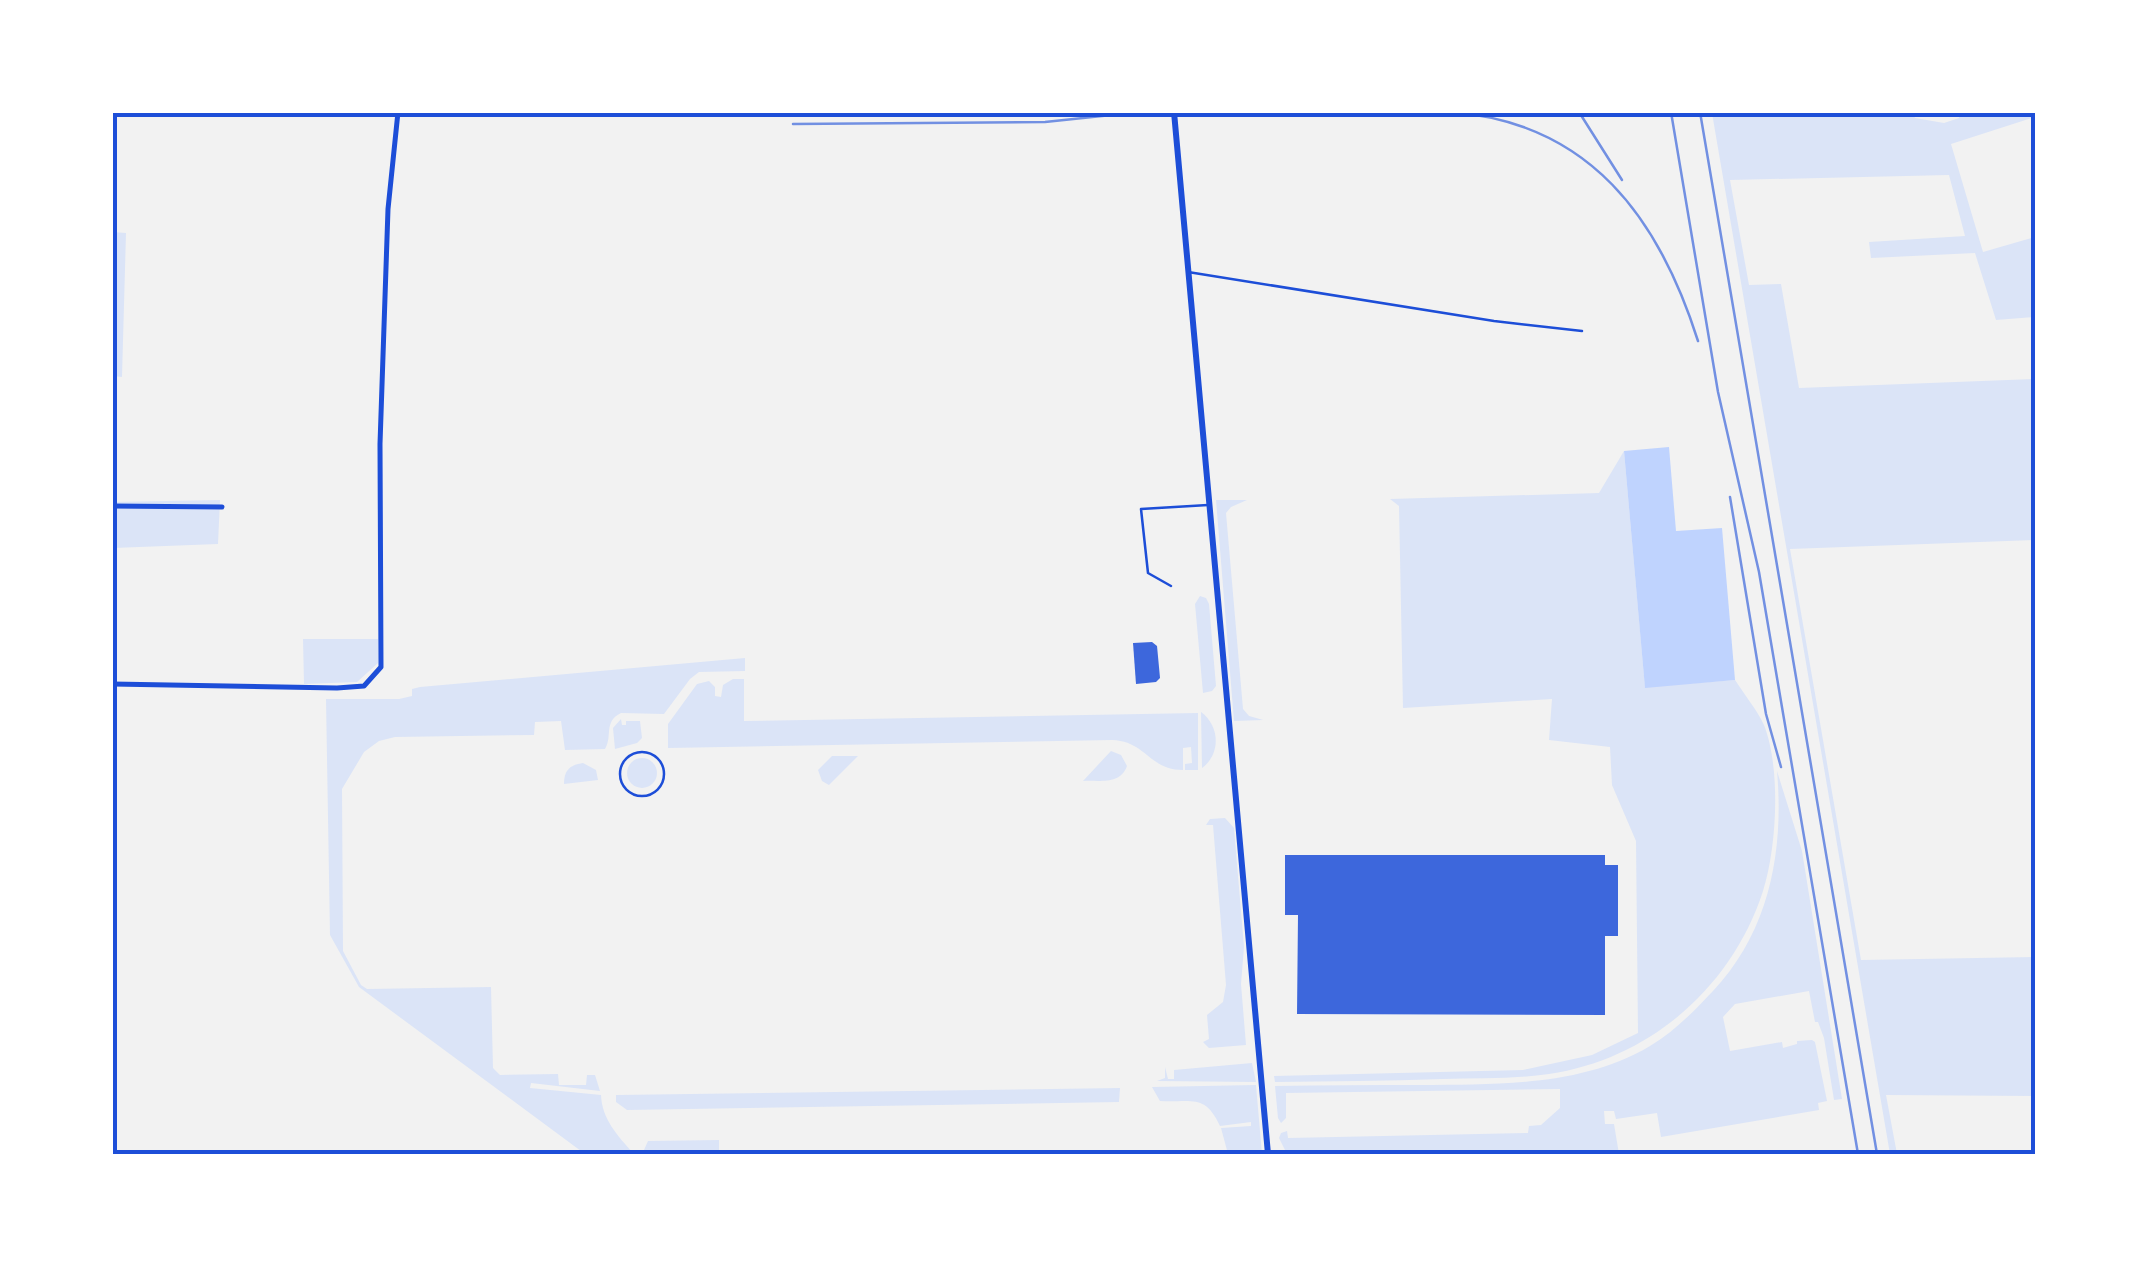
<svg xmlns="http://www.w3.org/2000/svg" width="2148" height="1267" font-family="'Work Sans',sans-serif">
  <rect width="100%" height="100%" fill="#f2f2f2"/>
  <g fill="#dbe4f7">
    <polygon points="1913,113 1915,118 1944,123 1959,118 1958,113 2035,113 2035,117 1951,144 1983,252 2035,237 2035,317 1996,320 1975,253 1871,258 1869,242 1965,236 1949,175 1730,180 1749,285 1781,284 1799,388 2035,379 2035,540 1790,549 1861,960 2035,957 2035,1096 1886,1095 1897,1154 1890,1154 1712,113"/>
    <polygon points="113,232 126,233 122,377 113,376"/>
    <path d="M1624,451L1645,687L1735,680C1744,694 1757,710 1764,725C1781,768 1777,847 1763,891C1732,987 1650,1059 1549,1074C1514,1079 1478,1078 1443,1079C1387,1081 1331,1081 1275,1082L1274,1076L1523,1070L1592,1055L1638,1033L1636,841L1612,785L1610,747L1549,740L1552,699L1403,708L1399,506L1390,499L1599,493Z"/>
    <polygon points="220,500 218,544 113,548 112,502"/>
    <polygon points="1216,500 1247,500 1231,507 1226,513 1243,709 1249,716 1263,720 1234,721"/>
    <polygon points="1200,596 1206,598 1209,604 1216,686 1212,691 1203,693 1195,604"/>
    <polygon points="303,639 378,639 378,663 357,682 304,684"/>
    <path d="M745,658V671L699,672L690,679L664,714L621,713C603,722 613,736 605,749L565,750L561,721L535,722L534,735L395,737L379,741L364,752L342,789L343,951L361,985L367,989L491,987L493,1068L500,1075L558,1074L559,1085H586L587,1075H595L600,1091L531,1083L530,1088L601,1095C602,1119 617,1135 634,1154H585L359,987L330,935L326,699H399L412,696V689L420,687Z"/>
    <path d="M733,679H744V721L1198,713V770H1185V764L1192,763L1191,747L1183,748V770C1149,770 1146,741 1112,740L668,748V724L697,684L709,681L715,687V696L721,697L723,685Z"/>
    <path d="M1201,712C1220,726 1221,754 1202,768Z"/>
    <polygon points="621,719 622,725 626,725 626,721 640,721 642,738 637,743 615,749 613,728"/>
    <path d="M1111,751L1121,755L1127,766C1120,785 1101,780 1083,781Z"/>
    <polygon points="832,756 858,756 829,785 822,781 818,770"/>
    <circle cx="642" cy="773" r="15"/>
    <path d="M583,763L596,770L598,780L564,784C564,771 569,765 583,763Z"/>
    <path d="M1777,771L1802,851L1842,1099L1834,1100L1824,1038L1818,1022H1815L1809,991L1735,1004L1723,1017L1730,1051L1782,1042L1783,1048L1797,1044V1041L1812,1040L1815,1042L1827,1101L1818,1103L1819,1110L1661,1137L1657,1113L1616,1119L1614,1111H1604L1605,1124H1614L1619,1154H1287L1279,1138L1281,1133L1287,1131L1288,1138L1528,1133L1529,1126L1541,1125L1560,1108V1089L1286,1093V1118L1281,1123L1278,1118L1275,1086C1324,1085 1372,1085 1420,1085C1497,1084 1581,1087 1650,1046C1675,1031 1694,1011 1713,991C1770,931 1784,850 1777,771Z"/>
    <polygon points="1225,818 1234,828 1244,947 1241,984 1246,1045 1209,1048 1203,1042 1209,1039 1207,1015 1223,1002 1226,985 1213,825 1206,825 1210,819"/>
    <polygon points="1252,1063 1256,1082 1157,1081 1165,1078 1165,1067 1168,1079 1174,1079 1174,1070"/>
    <path d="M1256,1085L1262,1154H1228L1221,1128L1251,1126V1122L1220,1126C1205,1093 1191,1103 1160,1101L1152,1087Z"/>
    <polygon points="1120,1088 1119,1102 627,1110 616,1102 616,1095"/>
    <polygon points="719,1140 719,1153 722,1154 648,1154 644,1150 648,1141"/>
  </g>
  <polygon fill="#bfd3fe" points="1669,447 1676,531 1722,528 1735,680 1645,688 1624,451"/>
  <g fill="#3d67dc">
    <polygon points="1152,642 1157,646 1160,678 1156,682 1136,684 1133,643"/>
    <polygon points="1285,855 1605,855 1605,865 1618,865 1618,936 1605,936 1605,1015 1297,1014 1298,915 1285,915"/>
  </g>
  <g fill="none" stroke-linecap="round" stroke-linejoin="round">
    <g stroke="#1d4ed8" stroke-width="2.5">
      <polyline points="1188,272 1494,321 1582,331"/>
      <polyline points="1171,586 1148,573 1141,509 1208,505"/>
      <circle cx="642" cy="774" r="22"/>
    </g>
    <g stroke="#1d4ed8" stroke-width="5">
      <polyline points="112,506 222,507"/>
      <polyline points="112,684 337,688 364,686 381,667 380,444 388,209 398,112"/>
    </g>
    <polyline stroke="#1d4ed8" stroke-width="6" points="1174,112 1268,1154"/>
    <g stroke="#7290e2" stroke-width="2.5">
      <path d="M1452,112C1590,123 1659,218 1698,341"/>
      <polyline points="1579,112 1622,180"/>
      <polyline points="1671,112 1718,392 1759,572 1858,1154"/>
      <polyline points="1700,112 1877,1154"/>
      <polyline points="793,124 1045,122 1140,112"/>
      <polyline points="1730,497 1766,714 1781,767"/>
    </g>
  </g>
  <rect width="2148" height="1267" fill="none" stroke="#ffffff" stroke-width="230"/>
  <rect x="115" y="115" width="1918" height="1037" fill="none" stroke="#1d4ed8" stroke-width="4"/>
</svg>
